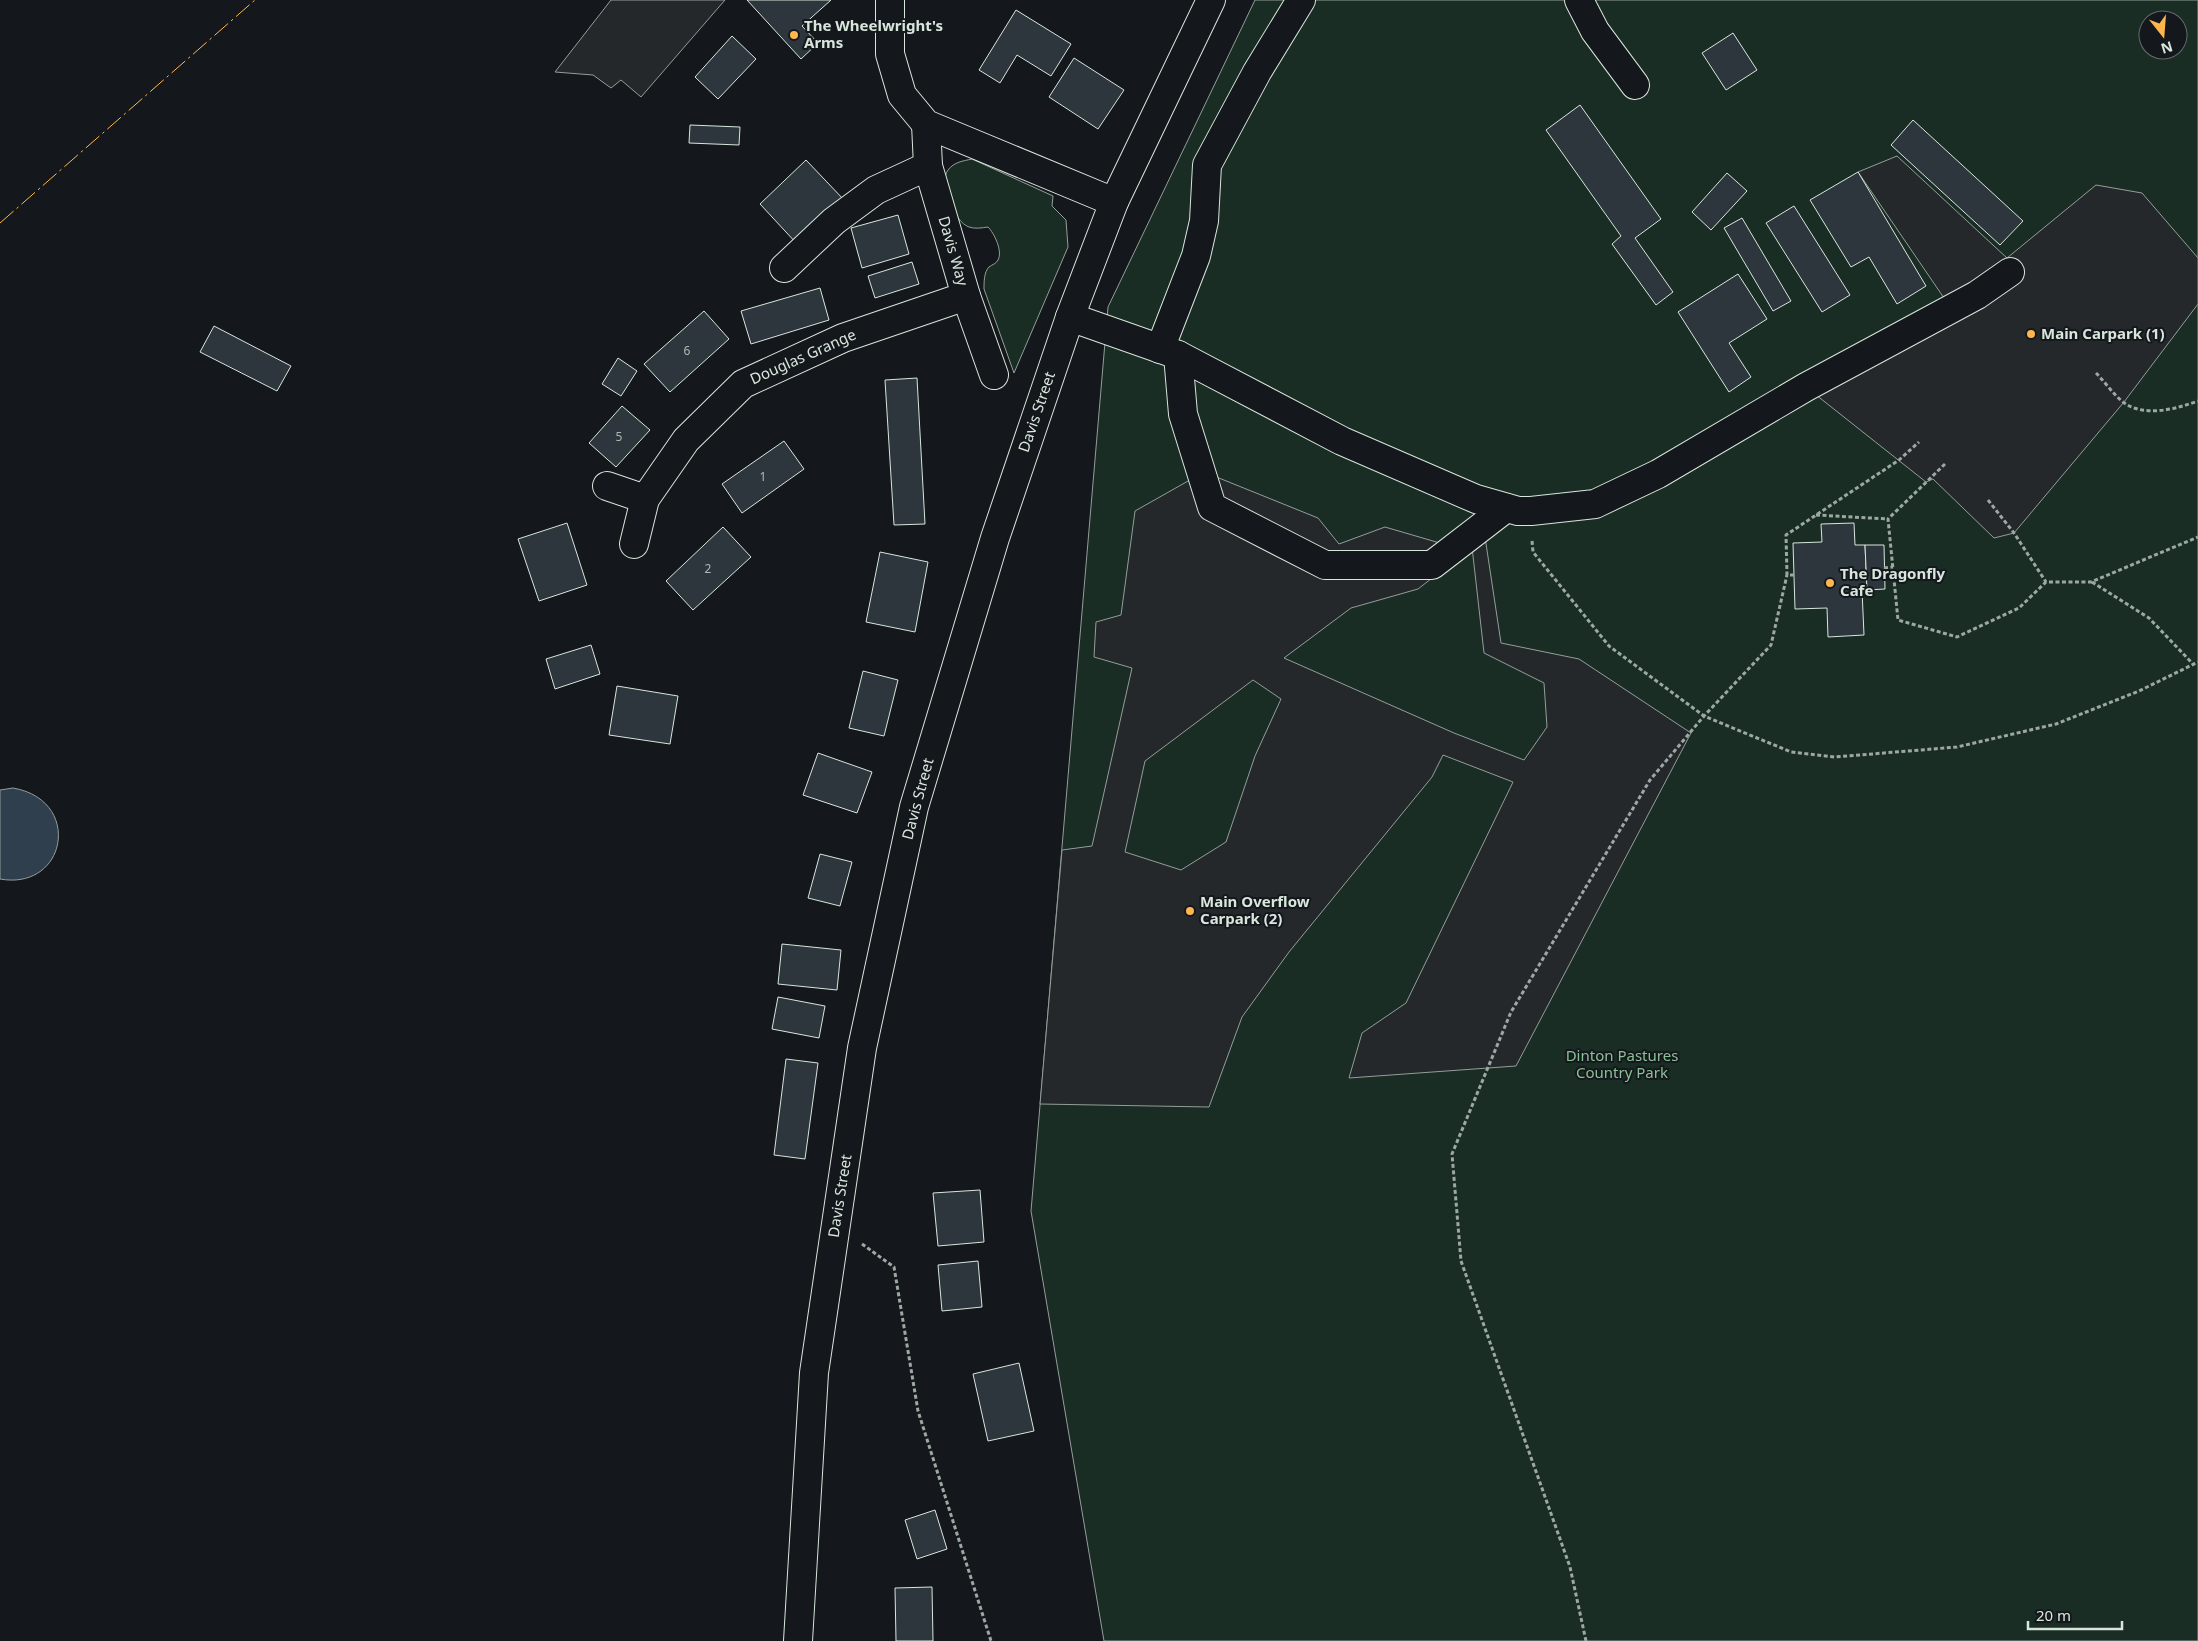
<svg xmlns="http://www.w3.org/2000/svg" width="2198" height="1641" font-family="'Noto Sans',sans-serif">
  <rect width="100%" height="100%" fill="#14181c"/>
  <g fill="#1a2d24" stroke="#939e99" fill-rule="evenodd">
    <path d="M1255,0H2198V1641H1104L1031,1211L1108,307ZM2148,20H2178V50H2148Z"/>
    <path d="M972,159L1053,196L1052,206L1066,220L1068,247L1014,373L984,289C984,282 984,272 989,267C993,264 996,264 998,260C1003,251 994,233 988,227C982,228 974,229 969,227C954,222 938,183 948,170C954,162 963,161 972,159Z"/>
  </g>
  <g fill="#24282b" stroke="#939e99" fill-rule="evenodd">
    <polygon points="611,0 725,0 641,97 621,80 611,88 593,75 555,72"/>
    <polygon points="1897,156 2007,258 2096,185 2142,193 2198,258 2198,304 2124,402 2014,533 1994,538 1933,479 1926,482 1806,387 1944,298 1858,172"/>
    <path d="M1204,472L1318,518L1339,544L1385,527L1450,546L1485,537L1501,643L1579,659L1691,733L1516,1066L1349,1078L1362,1033L1406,1003L1513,782L1443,755L1432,777L1289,952L1242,1017L1209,1107L1040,1104L1062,850L1092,846L1132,668L1094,657L1096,622L1121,615L1135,511ZM1472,547L1484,653L1544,683L1547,727L1524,760L1454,733L1284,658L1351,608L1418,589ZM1253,680L1281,699L1255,756L1226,842L1181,870L1125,852L1145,761Z"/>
  </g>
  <path fill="#2f3f4d" stroke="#939e99" d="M13,788C83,800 67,891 0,879V790Z"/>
  <g fill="#2c363c" stroke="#d8e6dc">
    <polygon points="747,0 831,0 802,26 818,43 801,59"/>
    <polygon points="1016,10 1071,44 1051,76 1017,55 1000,83 979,70"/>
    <polygon points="1733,33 1757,70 1726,90 1702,53"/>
    <polygon points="732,36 756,59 718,99 695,77"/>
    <polygon points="1074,58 1124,90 1098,129 1049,97"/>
    <polygon points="1580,105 1661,219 1635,238 1673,292 1656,305 1612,244 1621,236 1546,130"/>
    <polygon points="1913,120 2023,221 2000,245 1891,145"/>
    <polygon points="690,125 740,127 739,145 689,143"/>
    <polygon points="806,160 845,201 798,245 760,204"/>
    <polygon points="1858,172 1926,286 1897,304 1869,257 1851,267 1810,200"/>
    <polygon points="1727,173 1747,191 1711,230 1692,212"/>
    <polygon points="1794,206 1850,295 1822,312 1766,223"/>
    <polygon points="898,215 909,254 862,268 851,228"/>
    <polygon points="1742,218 1791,301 1773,311 1724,228"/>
    <polygon points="912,262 919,284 875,298 868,276"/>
    <polygon points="1738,274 1767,319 1729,343 1751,377 1729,392 1678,312"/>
    <polygon points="820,288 829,320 751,344 741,311"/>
    <polygon points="704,311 729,339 670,392 644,364"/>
    <polygon points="214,326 291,366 277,391 200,352"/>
    <polygon points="618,358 637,371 621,396 602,384"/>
    <polygon points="917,378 925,524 894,525 885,380"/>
    <polygon points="622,406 650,430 616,467 589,443"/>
    <polygon points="784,441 804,469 742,513 722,484"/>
    <polygon points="567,523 587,585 539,601 518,539"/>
    <polygon points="1854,523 1855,545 1865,545 1867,590 1862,590 1864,635 1828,637 1827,608 1795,609 1793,543 1822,542 1821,524"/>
    <polygon points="723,527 751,557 693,610 666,581"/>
    <polygon points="1865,545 1884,545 1885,589 1867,590"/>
    <polygon points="880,552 928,562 915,632 866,622"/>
    <polygon points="591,645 600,674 555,689 546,659"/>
    <polygon points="863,671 898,680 884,736 849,728"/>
    <polygon points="617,686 678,696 670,744 609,735"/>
    <polygon points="818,753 872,772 857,813 803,795"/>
    <polygon points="820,854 852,862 840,906 808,898"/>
    <polygon points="782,944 841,950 837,990 778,984"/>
    <polygon points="778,997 825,1006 819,1038 772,1029"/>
    <polygon points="786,1059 818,1063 805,1159 774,1155"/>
    <polygon points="980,1190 984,1242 938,1246 933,1193"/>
    <polygon points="978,1261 982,1307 942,1311 938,1265"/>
    <polygon points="1019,1363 1034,1431 988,1441 973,1374"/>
    <polygon points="935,1510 947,1549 917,1559 905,1520"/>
    <polygon points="932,1587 933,1641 896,1641 895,1588"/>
  </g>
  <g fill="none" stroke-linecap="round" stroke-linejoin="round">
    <g stroke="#d8e6dc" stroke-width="30">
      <g id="minor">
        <polyline points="890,0 890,54 902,95 926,124 1114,202"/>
        <polyline points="1579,0 1595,31 1635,85"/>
        <polyline points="926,124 928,166 966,296 994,375"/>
        <polyline points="784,268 834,221 876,190 928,166"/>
        <polyline points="1070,317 1178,355 1342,441 1476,499 1518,511 1531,511 1595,504 1658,474 1806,387 1977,295 2010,272"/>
        <polyline points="1160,349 1196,256 1204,221 1207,165 1257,72 1301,0"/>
        <polyline points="1178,355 1183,414 1212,507 1325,565 1432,565 1506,508"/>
        <polyline points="607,486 645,499"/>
        <polyline points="634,544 645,499 686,440 743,384 843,338 966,296"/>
      </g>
    </g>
    <g stroke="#d8e6dc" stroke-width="30">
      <polyline id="major" points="798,1641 814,1373 862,1048 914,807 995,538 1070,317 1114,202 1211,0"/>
    </g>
    <g stroke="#9da8a2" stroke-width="3" stroke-dasharray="4 2.5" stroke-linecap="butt">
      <path d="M2096,373C2105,382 2113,394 2123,402C2144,418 2176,409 2198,401"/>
      <polyline points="1945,464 1888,519 1898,620 1957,637 2019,608 2046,582 2091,582 2198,537"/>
      <polyline points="1988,500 2014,533 2046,582"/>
      <polyline points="1816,515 1888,519"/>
      <polyline points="1532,541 1533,552 1609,646 1704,716 1791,752 1835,757 1957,747 2056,724 2139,691 2198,662"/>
      <polyline points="1884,568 1893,567"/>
      <polyline points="1794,575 1787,575 1786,535 1899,460 1919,442"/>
      <polyline points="2092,582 2149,618 2193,664"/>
      <polyline points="862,1244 894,1267 918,1411 991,1641"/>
      <polyline points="1586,1641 1570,1567 1461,1261 1452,1154 1511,1012 1650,780 1704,716 1771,645 1787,575"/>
    </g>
    <use href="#minor" stroke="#14181c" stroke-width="28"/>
    <use href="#major" stroke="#14181c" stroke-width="28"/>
    <polyline stroke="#ffb74d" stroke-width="1" stroke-dasharray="18 4 2.5 4" stroke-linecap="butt" points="0,223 255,0"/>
  </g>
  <g fill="#ffb74d" stroke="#14181c" stroke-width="2">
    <circle cx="794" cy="35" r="5"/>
    <circle cx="2031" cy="334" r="5"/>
    <circle cx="1830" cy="583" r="5"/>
    <circle cx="1190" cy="911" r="5"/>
  </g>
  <g text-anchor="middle" stroke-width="4" stroke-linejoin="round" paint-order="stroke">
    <g font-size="12" fill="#adbab4">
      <text x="687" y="355">6</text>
      <text x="619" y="441">5</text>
      <text x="763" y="481">1</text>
      <text x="708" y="573">2</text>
    </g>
    <g font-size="15" font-weight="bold" fill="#d8e6dc" stroke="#14181c" text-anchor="start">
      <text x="804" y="31">The Wheelwright's<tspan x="804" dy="17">Arms</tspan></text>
      <text x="2041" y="339">Main Carpark (1)</text>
      <text x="1840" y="579">The Dragonfly<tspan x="1840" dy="17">Cafe</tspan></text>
      <text x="1200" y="907">Main Overflow<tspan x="1200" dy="17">Carpark (2)</tspan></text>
    </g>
    <g font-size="15" fill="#d8e6dc" stroke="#14181c">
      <text transform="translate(953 251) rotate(74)" y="5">Davis Way</text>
      <text transform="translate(803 357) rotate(-24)" y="5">Douglas Grange</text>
      <text transform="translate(1037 412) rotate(-71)" y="5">Davis Street</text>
      <text transform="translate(918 799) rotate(-75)" y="5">Davis Street</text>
      <text transform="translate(840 1196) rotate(-81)" y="5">Davis Street</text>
    </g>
    <g font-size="15" fill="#8ac095" stroke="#14181c">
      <text x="1622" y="1061">Dinton Pastures<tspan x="1622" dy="17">Country Park</tspan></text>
    </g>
  </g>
  <g transform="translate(2163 35) rotate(163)"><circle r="24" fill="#14181c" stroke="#626a69"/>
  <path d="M0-4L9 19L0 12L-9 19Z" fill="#ffb74d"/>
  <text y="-8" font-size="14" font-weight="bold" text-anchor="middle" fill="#d8e6dc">N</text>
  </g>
  <path d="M2028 1621v8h94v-8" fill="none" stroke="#d8e6dc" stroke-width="2.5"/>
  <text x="2036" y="1621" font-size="15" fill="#d8e6dc" stroke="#14181c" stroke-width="4" paint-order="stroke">20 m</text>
</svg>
